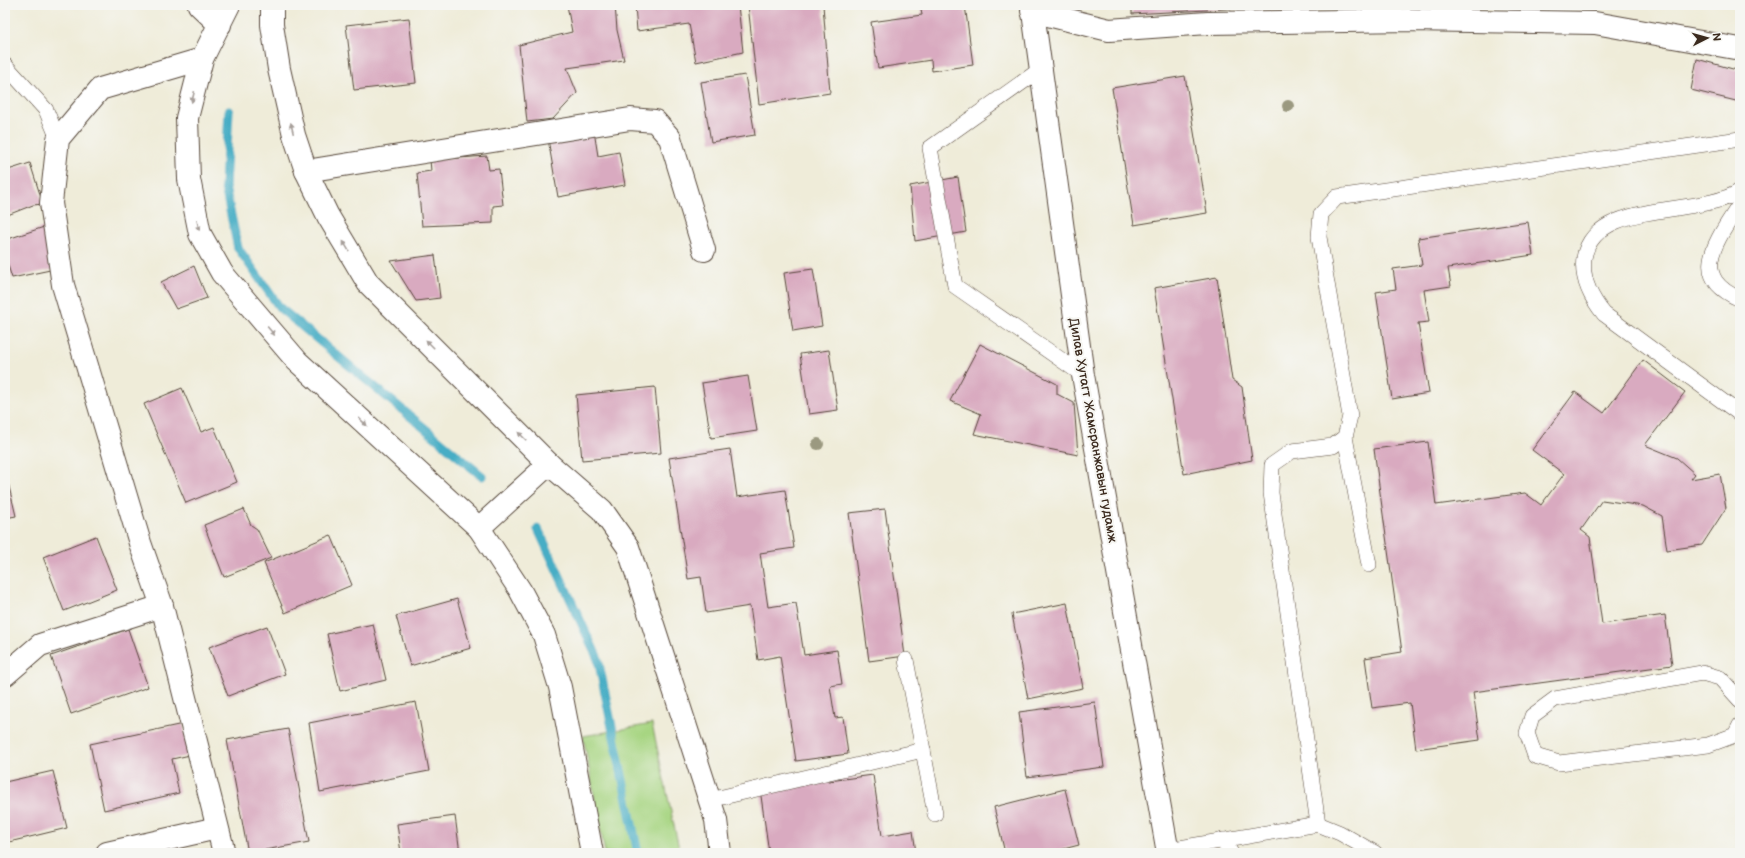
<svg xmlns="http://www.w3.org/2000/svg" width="1745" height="858" font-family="'Balsamiq Sans',sans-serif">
  <rect width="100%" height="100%" fill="#f6f6f2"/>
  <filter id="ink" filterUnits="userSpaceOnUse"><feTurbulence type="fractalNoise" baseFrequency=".025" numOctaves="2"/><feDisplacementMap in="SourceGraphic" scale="8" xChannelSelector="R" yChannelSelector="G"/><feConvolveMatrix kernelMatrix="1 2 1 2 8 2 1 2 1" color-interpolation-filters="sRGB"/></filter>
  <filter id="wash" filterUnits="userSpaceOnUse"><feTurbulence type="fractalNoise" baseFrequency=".012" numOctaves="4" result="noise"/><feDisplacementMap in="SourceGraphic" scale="16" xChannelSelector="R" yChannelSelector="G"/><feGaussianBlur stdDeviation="0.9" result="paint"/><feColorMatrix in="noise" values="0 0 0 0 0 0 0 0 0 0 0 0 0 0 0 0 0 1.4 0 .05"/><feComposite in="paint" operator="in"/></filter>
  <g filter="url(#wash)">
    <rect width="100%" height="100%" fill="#efecd9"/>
    <polygon fill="#a7d582" stroke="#718050" points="652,724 680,853 605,853 583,736"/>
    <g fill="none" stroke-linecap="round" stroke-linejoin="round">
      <g stroke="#46adc5" stroke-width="9">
        <polyline points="229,111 225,187 238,248 280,308 482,476"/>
        <polyline points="538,529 598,659 638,853"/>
      </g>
    </g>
    <g id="blocks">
      <g fill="#d9aac0">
        <polygon points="567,5 615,5 617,30 624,60 567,68 577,93 553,119 527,122 519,45 572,32"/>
        <polygon points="635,5 738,5 743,52 696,62 689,24 637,31"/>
        <polygon points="748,5 823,5 830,93 759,104"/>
        <polygon points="920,5 965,5 973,65 932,71 931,60 878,68 871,22 922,15"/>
        <polygon points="1132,5 1261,5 1261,7 1132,14"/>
        <polygon points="409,18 416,83 354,90 346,25"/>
        <polygon points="1697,59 1740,71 1740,102 1691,90"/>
        <polygon points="745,75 755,135 711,142 701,82"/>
        <polygon points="1185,76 1207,213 1134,225 1112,88"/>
        <polygon points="594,131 598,156 619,152 625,185 558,197 548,139"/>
        <polygon points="487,156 489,170 499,169 503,205 493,206 493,223 422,226 417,173 431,171 430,160"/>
        <polygon points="30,163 43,204 33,205 5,216 5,171"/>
        <polygon points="958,177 966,232 915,241 910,186"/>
        <polygon points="1528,222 1533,255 1448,268 1451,286 1424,290 1429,322 1418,323 1429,393 1392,399 1376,292 1396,289 1393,269 1422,265 1418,238"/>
        <polygon points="44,227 55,269 12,278 5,256 5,240"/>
        <polygon points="435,255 440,298 416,301 391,261"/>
        <polygon points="194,266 207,298 176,309 161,282"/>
        <polygon points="813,269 822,326 793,331 784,273"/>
        <polygon points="1217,277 1232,380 1242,387 1252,460 1184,474 1154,288"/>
        <polygon points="980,344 1057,384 1057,394 1074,403 1078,455 974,434 981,414 950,401"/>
        <polygon points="829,350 838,410 809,414 800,354"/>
        <polygon points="1643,360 1685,392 1645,445 1677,458 1695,474 1691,479 1720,474 1726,508 1702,545 1667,550 1662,516 1643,506 1602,500 1581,530 1590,537 1602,624 1665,615 1672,665 1473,692 1480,740 1416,749 1410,703 1372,708 1365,658 1402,652 1374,449 1428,442 1436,505 1525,493 1541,505 1564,474 1532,450 1575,392 1604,413"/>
        <polygon points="748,376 757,431 711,438 702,383"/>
        <polygon points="655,387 661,453 582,460 576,395"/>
        <polygon points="182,388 201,432 214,427 237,482 186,503 144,404"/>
        <polygon points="730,449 737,497 785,490 794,548 760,553 768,607 796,603 804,655 837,650 842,684 830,686 835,718 843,717 848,754 796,761 780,656 758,660 750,606 706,613 701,577 688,579 669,458"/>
        <polygon points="5,470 16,516 5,518"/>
        <polygon points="244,509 251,525 257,529 271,558 224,577 204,525"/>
        <polygon points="885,509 905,656 869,661 849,513"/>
        <polygon points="331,535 352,585 285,613 264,563"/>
        <polygon points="96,536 117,590 64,611 43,557"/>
        <polygon points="457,599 471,648 410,666 396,616"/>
        <polygon points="1067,603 1083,688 1028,699 1012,614"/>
        <polygon points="373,624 386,680 340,691 327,634"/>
        <polygon points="267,626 285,674 228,696 209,647"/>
        <polygon points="128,629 148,687 71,714 51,656"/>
        <polygon points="416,702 429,771 320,792 309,723"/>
        <polygon points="1095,702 1104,767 1027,777 1019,712"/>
        <polygon points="183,724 190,755 172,759 179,793 104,810 90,744"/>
        <polygon points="288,729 309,842 248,853 227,740"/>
        <polygon points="53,771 67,828 5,843 5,782"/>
        <polygon points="873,775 882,836 913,831 916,853 769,853 760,789 817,779 822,782"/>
        <polygon points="1065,789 1079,845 1048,853 1005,853 994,807"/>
        <polygon points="455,816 460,853 401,853 397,824"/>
      </g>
    </g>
  </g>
  <g filter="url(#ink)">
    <use href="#blocks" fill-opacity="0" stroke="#56473a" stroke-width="1"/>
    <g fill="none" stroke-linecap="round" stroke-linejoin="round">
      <g stroke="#56473a" stroke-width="16">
        <g id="service">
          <polyline points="5,65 46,110 58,139"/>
          <polyline points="1041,69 930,148 955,286 1083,375"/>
          <path d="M1740,191C1699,218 1594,198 1584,258C1581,280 1591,298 1604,314L1740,414"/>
          <path d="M1740,204C1719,238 1686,276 1740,299"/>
          <polyline points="1345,437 1369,565"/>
          <polyline points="906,660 935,814"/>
          <polyline points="1740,700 1720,678 1702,673 1555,699 1532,716 1527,733 1535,756 1559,763 1708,745 1735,735 1740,725"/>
          <polyline points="710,800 923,750"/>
          <polyline points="1318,824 1271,493 1272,465 1292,451 1333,446 1345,437 1350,416 1319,237 1321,214 1337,197 1740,139"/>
          <polyline points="1223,840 1231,853"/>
          <polyline points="1168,850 1318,824 1340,833 1375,853"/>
        </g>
      </g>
      <g stroke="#56473a" stroke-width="24">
        <g id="minor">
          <polyline points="229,5 202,59 187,118 189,179 200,234 222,273 297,361 479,528 520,590 544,635 560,687 592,853"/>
          <polyline points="272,5 272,25 279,69 294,135 306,171 328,216 368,283 549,464 602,510 628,547 716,820 720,853"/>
          <polyline points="1032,11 1109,30 1208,23 1410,20 1595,23 1740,49"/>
          <polyline points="202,59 100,89 58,139 51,203 63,285 140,543 162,606 224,853"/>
          <polyline points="306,171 630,119 655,121 670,138 704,250"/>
          <polyline points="479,528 549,464"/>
          <polyline points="5,675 40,645 162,606"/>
          <polyline points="107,853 217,828"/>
        </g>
      </g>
      <g stroke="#56473a" stroke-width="24">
        <polyline id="secondary" points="1032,5 1083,375 1168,853"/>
      </g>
      <g stroke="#56473a" stroke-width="24">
        <polyline id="primary" points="199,5 220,25"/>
      </g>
      <use href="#service" stroke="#fff" stroke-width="15"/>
      <use href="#minor" stroke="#fff" stroke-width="22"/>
      <use href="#secondary" stroke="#fff" stroke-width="22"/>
      <use href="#primary" stroke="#fff" stroke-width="22"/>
    </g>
    <g fill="#9b9980">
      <circle cx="1288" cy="106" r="6"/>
      <circle cx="818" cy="444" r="6"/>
    </g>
    <defs><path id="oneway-solid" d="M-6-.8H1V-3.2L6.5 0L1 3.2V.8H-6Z"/></defs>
    <g fill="#a79f9a">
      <use href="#oneway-solid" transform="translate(193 97) rotate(104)"/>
      <use href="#oneway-solid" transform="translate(292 128) rotate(-103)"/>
      <use href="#oneway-solid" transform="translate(198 225) rotate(78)"/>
      <use href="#oneway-solid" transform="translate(346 246) rotate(-121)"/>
      <use href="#oneway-solid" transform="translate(271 331) rotate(50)"/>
      <use href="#oneway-solid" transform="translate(430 344) rotate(-135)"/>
      <use href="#oneway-solid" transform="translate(363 422) rotate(43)"/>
      <use href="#oneway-solid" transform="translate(522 436) rotate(-135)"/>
    </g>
  </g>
  <g text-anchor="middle" stroke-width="4" stroke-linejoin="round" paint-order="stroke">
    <g font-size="13" fill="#3b2a1e" stroke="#f6f6f2">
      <text transform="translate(1094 430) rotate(80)" y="5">Дилав Хутагт Жамсранжавын гудамж</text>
    </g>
  </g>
  <rect width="1745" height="858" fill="none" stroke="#f6f6f2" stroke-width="20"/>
  <g transform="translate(1707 38) rotate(84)" stroke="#f6f6f2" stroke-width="3" paint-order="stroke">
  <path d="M0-3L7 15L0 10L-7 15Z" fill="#3b2a1e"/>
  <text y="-6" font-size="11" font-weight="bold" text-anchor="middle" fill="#3b2a1e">N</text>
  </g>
</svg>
